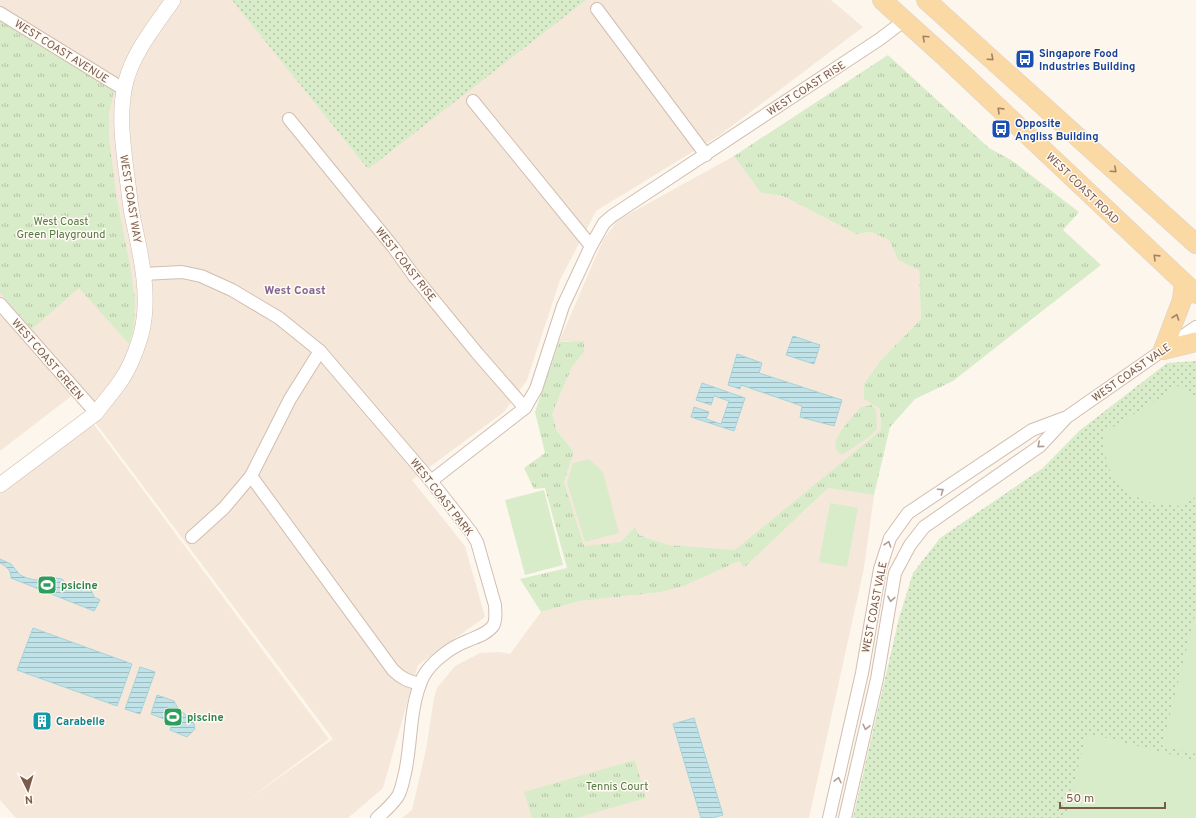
<svg xmlns="http://www.w3.org/2000/svg" width="1196" height="818" font-family="Overpass,sans-serif">
  <defs>
    <pattern id="grass-dots" width="8" height="8" patternUnits="userSpaceOnUse"><rect width="8" height="8" fill="#d8ecc9"/><path d="M2 2h.1M6 6h.1" fill="none" stroke="#b4c2a5" stroke-width="1.8" stroke-linecap="round"/></pattern>
    <pattern id="park-tufts" width="24" height="20" patternUnits="userSpaceOnUse"><rect width="24" height="20" fill="#d8ecc9"/><path d="M3 7l-1-3M5 7V3M7 7l1-3M15 17l-1-3M17 17v-4M19 17l1-3" fill="none" stroke="#b4c2a5"/></pattern>
    <pattern id="water-rules" width="6" height="5" patternUnits="userSpaceOnUse"><rect width="6" height="5" fill="#bfe3e8"/><path d="M0 2.5h6" fill="none" stroke="#a0bbbe"/></pattern>
  </defs>
  <rect width="100%" height="100%" fill="#fdf6ec"/>
  <g fill="#f5e8da">
    <polygon points="0,0 831,0 863,27 720,135 596,211 560,280 527,380 504,412 412,480 465,546 485,617 418,665 383,788 348,818 16,818 0,800 0,491 92,422 329,739 245,802 333,739 74,394 0,451"/>
    <polygon points="734,156 761,193 783,196 856,234 871,232 889,240 898,260 919,269 921,319 882,359 864,399 880,409 881,430 735,551 669,545 639,535 621,542 583,547 564,482 574,452 557,431 552,414 572,367 584,352 569,341 559,342 603,240 618,220"/>
    <polygon points="828,488 874,495 864,568 809,818 402,818 412,810 426,749 434,698 437,688 455,666 480,653 500,652 510,654 541,612 580,601 662,592 684,586 739,561 744,568"/>
  </g>
  <g fill="url(#grass-dots)">
    <polygon points="232,0 586,0 368,169"/>
    <polygon points="1196,361 1196,818 853,818 899,618 913,573 940,538 1043,468 1079,431 1167,363"/>
  </g>
  <g fill="url(#park-tufts)">
    <polygon points="0,19 115,87 109,114 109,139 117,200 130,265 135,300 134,326 129,344 79,288 32,329 0,293"/>
    <polygon points="888,55 989,148 1011,160 1079,212 1063,230 1101,265 953,381 915,399 890,427 874,495 828,488 744,568 739,561 684,586 662,592 580,601 541,612 520,579 567,568 545,488 534,489 524,468 545,453 535,412 559,342 584,341 584,352 572,367 552,414 557,431 574,452 564,482 584,546 621,542 635,527 639,535 669,545 735,550 881,430 880,409 864,399 864,384 882,359 921,319 919,270 898,260 889,240 871,232 856,234 783,196 761,193 734,156"/>
    <path d="M872,405L876,410L877,429L869,437L842,455C839,453 837,451 836,448C832,436 854,416 861,407Z"/>
    <polygon points="635,760 646,798 576,818 532,818 524,792"/>
  </g>
  <g fill="#d8ecc9">
    <polygon points="1183,383 1196,401 1196,497 1180,506 1148,502 1128,493 1111,474 1104,451 1104,433"/>
    <polygon points="589,459 603,472 619,533 585,542 567,483 573,463"/>
    <polygon points="544,490 563,565 525,575 505,500"/>
    <polygon points="830,503 858,508 847,567 819,562"/>
    <polygon points="1196,611 1196,754 1162,746"/>
    <polygon points="1087,733 1196,761 1196,818 1065,818"/>
  </g>
  <g fill="url(#water-rules)" stroke="#a5d3da">
    <polygon points="793,336 820,345 814,364 786,355"/>
    <polygon points="737,354 762,363 759,373 842,400 834,426 800,417 802,406 741,385 740,389 728,385"/>
    <polygon points="702,383 745,398 734,431 691,417 694,407 709,412 706,419 721,424 729,401 714,396 711,405 696,400"/>
    <path d="M0,559L11,564L20,575L27,578L35,580L56,578L62,579L72,589H86L91,590L94,597L100,600L94,611L11,578C11,570 7,567 0,563Z"/>
    <polygon points="33,628 132,664 117,706 17,670"/>
    <polygon points="140,667 155,672 140,714 125,709"/>
    <path d="M157,695L174,701C178,710 184,714 193,719L195,729L187,737L170,730L172,722L151,714Z"/>
    <polygon points="694,718 723,815 712,818 701,818 673,724"/>
  </g>
  <g fill="none" stroke-linecap="round" stroke-linejoin="round">
    <g stroke="#d1beb0" stroke-width="14">
      <g id="minor">
        <polyline points="597,9 706,155"/>
        <polyline points="0,13 125,90"/>
        <polyline points="473,101 591,246"/>
        <polyline points="289,119 394,248 414,276 477,353 525,408"/>
        <path d="M143,274L182,272L201,276L232,290L279,318L320,351L431,481L471,532L477,542L495,605C495,611 497,620 493,626C487,634 476,637 467,641C451,647 431,662 423,677C409,707 412,741 405,773C403,780 402,789 398,796C392,805 385,811 377,818"/>
        <polyline points="0,304 96,413"/>
        <path d="M251,476L393,670C402,679 408,681 420,684"/>
        <polyline points="431,481 525,408 536,389 563,306 591,246 604,223 612,216 880,39 905,20"/>
        <polyline points="192,537 224,508 251,476 290,399 320,351"/>
        <polyline points="829,818 862,673 880,569 890,538 908,513 1032,430 1064,418"/>
        <polyline points="845,818 877,679 895,573 910,545 924,527 1040,446 1067,417 1196,327"/>
      </g>
    </g>
    <g stroke="#d1beb0" stroke-width="16">
      <path id="tertiary" d="M0,485L96,413C104,402 112,393 120,382C130,368 136,352 141,335C151,297 141,256 133,219C130,205 129,191 127,177C123,146 118,112 126,81C134,51 156,25 173,0"/>
    </g>
    <g stroke="#dad1cd" stroke-width="20">
      <g id="primary">
        <polyline points="882,0 945,57 1196,294"/>
        <polyline points="926,0 1196,244"/>
        <polyline points="1163,350 1182,300 1184,283"/>
        <polyline points="1163,350 1196,342"/>
      </g>
    </g>
    <use href="#minor" stroke="#fff" stroke-width="12"/>
    <use href="#tertiary" stroke="#fff" stroke-width="15"/>
    <use href="#primary" stroke="#fbd9a5" stroke-width="19"/>
  </g>
  <defs><path id="oneway-chevron" d="M-2-3.5L2.5 0L-2 3.5" fill="none" stroke-width="1.6" stroke-linecap="round" stroke-linejoin="round"/></defs>
  <g stroke="#a18267">
    <use href="#oneway-chevron" transform="translate(925 38) rotate(-137)"/>
    <use href="#oneway-chevron" transform="translate(991 58) rotate(42)"/>
    <use href="#oneway-chevron" transform="translate(1000 110) rotate(-136)"/>
    <use href="#oneway-chevron" transform="translate(1114 170) rotate(42)"/>
    <use href="#oneway-chevron" transform="translate(1156 257) rotate(-136)"/>
    <use href="#oneway-chevron" transform="translate(1176 317) rotate(-71)"/>
  </g>
  <g stroke="#af9d94">
    <use href="#oneway-chevron" transform="translate(1040 445) rotate(139)"/>
    <use href="#oneway-chevron" transform="translate(941 491) rotate(-34)"/>
    <use href="#oneway-chevron" transform="translate(888 544) rotate(-71)"/>
    <use href="#oneway-chevron" transform="translate(891 599) rotate(100)"/>
    <use href="#oneway-chevron" transform="translate(866 727) rotate(103)"/>
    <use href="#oneway-chevron" transform="translate(838 780) rotate(-77)"/>
  </g>
  <defs>
    <g id="bus-square" transform="scale(1)"><rect x="-9" y="-9" width="18" height="18" rx="4" fill="#1a4fb4" stroke="#fffaf3"/><path d="M-5-6H5V4H4V6H2V4H-2V6H-4V4H-5ZM-3.5-4V0h7V-4ZM-3.5 1.2v1.5H-2V1.2ZM2 1.2v1.5H3.5V1.2Z" fill="#fff"/></g>
    <g id="stadium-square" transform="scale(1)"><rect x="-9" y="-9" width="18" height="18" rx="4" fill="#2e9e5b" stroke="#fffaf3"/><path d="M0-5a6.5 5 0 1 0 0 10a6.5 5 0 1 0 0-10ZM-3.5-1.8h7v3.6h-7Z" fill="#fff"/></g>
    <g id="building-square" transform="scale(1)"><rect x="-9" y="-9" width="18" height="18" rx="4" fill="#0f9aa8" stroke="#fffaf3"/><path d="M-4-6H4V6H1V3H-1V6H-4ZM-2.5-4.3h1.7v1.8h-1.7ZM.8-4.3h1.7v1.8H.8ZM-2.5-1h1.7V.8h-1.7ZM.8-1h1.7V.8H.8Z" fill="#fff"/></g>
  </defs>
  <g fill-rule="evenodd">
    <use href="#bus-square" x="1025" y="59"/>
    <use href="#bus-square" x="1001" y="129"/>
    <use href="#stadium-square" x="47" y="585"/>
    <use href="#stadium-square" x="173" y="717"/>
    <use href="#building-square" x="42" y="721"/>
  </g>
  <g text-anchor="middle" stroke-width="3" stroke-linejoin="round" paint-order="stroke">
    <g font-size="11" fill="#7a5c4d" stroke="#fffaf3">
      <text transform="translate(62 51) rotate(32)" y="4">WEST COAST AVENUE</text>
      <text transform="translate(806 88) rotate(-33)" y="4">WEST COAST RISE</text>
      <text transform="translate(1083 188) rotate(44)" y="4">WEST COAST ROAD</text>
      <text transform="translate(131 199) rotate(81)" y="4">WEST COAST WAY</text>
      <text transform="translate(406 264) rotate(52)" y="4">WEST COAST RISE</text>
      <text transform="translate(48 359) rotate(49)" y="4">WEST COAST GREEN</text>
      <text transform="translate(1131 372) rotate(-35)" y="4">WEST COAST VALE</text>
      <text transform="translate(442 497) rotate(52)" y="4">WEST COAST PARK</text>
      <text transform="translate(874 607) rotate(-79)" y="4">WEST COAST VALE</text>
    </g>
    <g font-size="11" font-weight="bold" fill="#164399" stroke="#fffaf3" text-anchor="start">
      <text x="1039" y="57">Singapore Food<tspan x="1039" dy="13">Industries Building</tspan></text>
      <text x="1015" y="127">Opposite<tspan x="1015" dy="13">Angliss Building</tspan></text>
    </g>
    <g font-size="11" fill="#537a41" stroke="#fffaf3">
      <text x="61" y="225">West Coast<tspan x="61" dy="13">Green Playground</tspan></text>
      <text x="617" y="790">Tennis Court</text>
    </g>
    <g font-size="11" font-weight="bold" fill="#27864d" stroke="#fffaf3" text-anchor="start">
      <text x="61" y="589">psicine</text>
      <text x="187" y="721">piscine</text>
    </g>
    <g font-size="11" font-weight="bold" fill="#0d838f" stroke="#fffaf3" text-anchor="start">
      <text x="56" y="725">Carabelle</text>
    </g>
    <g font-size="12" font-weight="bold" fill="#846695" stroke="#fffaf3">
      <text x="295" y="294">West Coast</text>
    </g>
  </g>
  <g transform="translate(28 790) rotate(175)" stroke="#fffaf3" stroke-width="3" paint-order="stroke">
  <path d="M0-3L7 15L0 10L-7 15Z" fill="#7a5c4d"/>
  <text y="-6" font-size="11" font-weight="bold" text-anchor="middle" fill="#7a5c4d">N</text>
  </g>
  <path d="M1060 802v6h105v-6" fill="none" stroke="#7a5c4d" stroke-width="2"/>
  <text x="1066" y="802" font-size="12" fill="#7a5c4d" stroke="#fffaf3" stroke-width="3" paint-order="stroke">50 m</text>
</svg>
